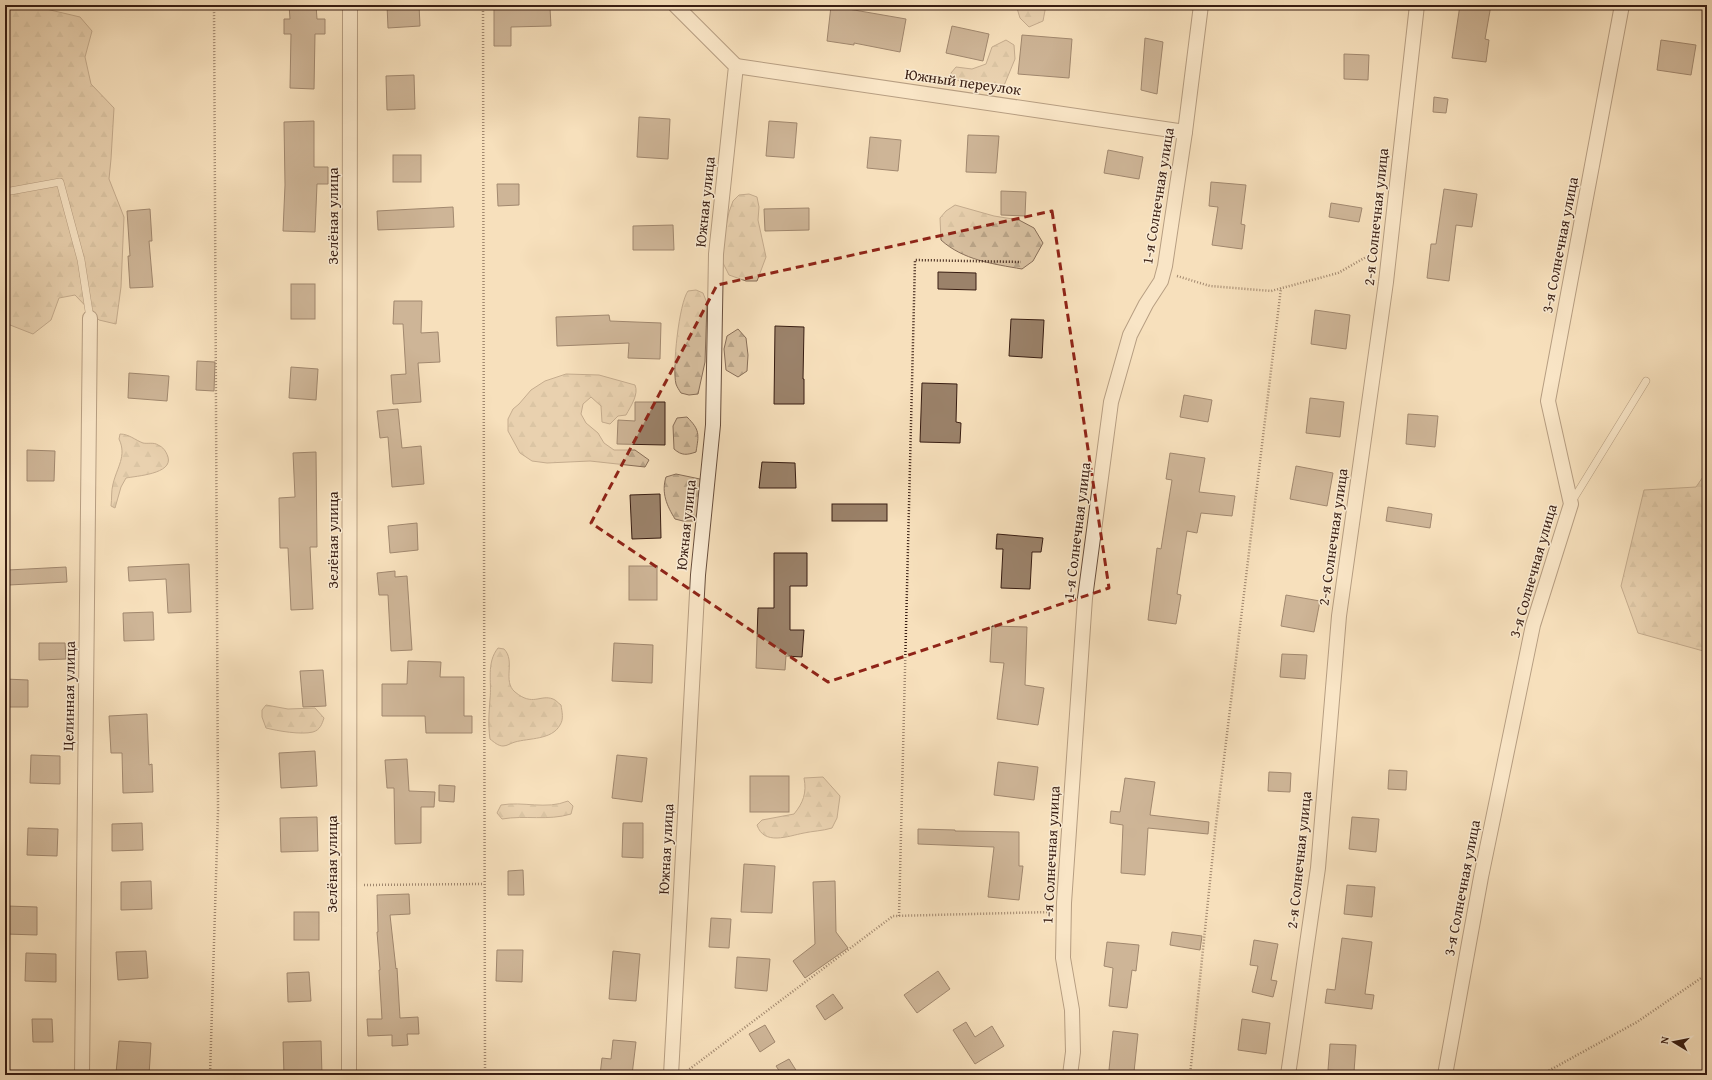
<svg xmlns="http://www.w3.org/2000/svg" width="1712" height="1080" font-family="'Gentium Book Plus',serif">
  <defs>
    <pattern id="forest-firs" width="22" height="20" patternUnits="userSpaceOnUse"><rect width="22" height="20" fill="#d7bf9f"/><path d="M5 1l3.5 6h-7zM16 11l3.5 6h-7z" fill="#b9a488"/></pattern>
  </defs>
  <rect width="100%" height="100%" fill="#f7e0bc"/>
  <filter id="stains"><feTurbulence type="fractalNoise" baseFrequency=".005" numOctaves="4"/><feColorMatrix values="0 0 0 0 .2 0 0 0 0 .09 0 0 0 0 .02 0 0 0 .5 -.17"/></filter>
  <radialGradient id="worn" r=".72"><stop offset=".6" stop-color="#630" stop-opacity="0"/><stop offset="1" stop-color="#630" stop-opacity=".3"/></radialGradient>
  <g fill="url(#forest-firs)" stroke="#886e58">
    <polygon points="5,5 29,5 80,17 92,31 85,57 91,84 114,108 111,159 109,179 124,217 121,287 116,324 99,320 75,295 59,298 51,320 33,334 5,323"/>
    <polygon points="1016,5 1046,5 1043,21 1029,27 1020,18"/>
    <polygon points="1006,40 1014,45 1015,59 1003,88 991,88 952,79 951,73 956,67 972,69 986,64 992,47"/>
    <polygon points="749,194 757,197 759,207 758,220 766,257 757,281 746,281 729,275 722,261 723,240 729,212 733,201 739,195"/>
    <path d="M955,205L994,216L1019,220L1034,228L1043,243L1033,261L1022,269C993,264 963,260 941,240L940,218L946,211Z"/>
    <path d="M696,290L703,293L707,303L705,362L698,394L689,395L681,393C679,390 677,387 676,384C672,369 679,303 688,291Z"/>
    <polygon points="738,329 746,338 748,355 747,371 738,377 726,370 724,349 727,336"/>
    <path d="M566,374L599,375L635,385C639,394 631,406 626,415L618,416L610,424L602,422L601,406L591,397L583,404L581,414L586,423L598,433L604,443L614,450H635L649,460L645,467L590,461L547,463L532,461L520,453L508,431V419L513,409L519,404L531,390L545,381Z"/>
    <path d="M687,417C700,430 699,434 696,452C687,455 682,456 674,449L673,426L677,418Z"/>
    <path d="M120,434C129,434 135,440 143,443C148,444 154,442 158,445C163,447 166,451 168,457C173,474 136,476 126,478L121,487L115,508L111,506C112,499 111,491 113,484C117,467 127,456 119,439Z"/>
    <polygon points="1707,471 1707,652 1638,633 1621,586 1644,490 1696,487"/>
    <path d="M676,474L700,479C703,493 701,508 694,521H683L675,519C667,506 661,493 666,477Z"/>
    <path d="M498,648L504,649C516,661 502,681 515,692C533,707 540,694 553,699C556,700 558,703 561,705C562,712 564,719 560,725C552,740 529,738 515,742C511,743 507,746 503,746C498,746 494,742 490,739C488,725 489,713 490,699C492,682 486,663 498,648Z"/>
    <path d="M266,705L288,709L315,708L324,718C322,724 320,730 313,732C301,735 278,731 266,728L262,717V710Z"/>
    <path d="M823,777L840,796L837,818L832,828C822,831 813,831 804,833C788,836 764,846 757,825L762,820L794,814C803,803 807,793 804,778Z"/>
    <path d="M568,801L573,806L571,814C548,821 525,815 502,819L497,813L501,805C523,801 546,810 568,801Z"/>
  </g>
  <g fill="#9b826a" stroke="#381d12">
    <polygon points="289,5 316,5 317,19 325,19 325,34 315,34 314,89 290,88 291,34 284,34 284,19 290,19"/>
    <polygon points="387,5 419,5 420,26 388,28"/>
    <polygon points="1460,5 1491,5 1485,39 1489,40 1486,62 1452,58"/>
    <polygon points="831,6 906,19 900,52 854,43 854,45 827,41"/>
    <polygon points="494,8 550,8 551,26 511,27 511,46 494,46"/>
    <polygon points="952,26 989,34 983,61 946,53"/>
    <polygon points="1022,35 1072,39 1069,78 1018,74"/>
    <polygon points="1145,38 1163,42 1157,94 1141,90"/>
    <polygon points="1661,40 1696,45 1691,75 1657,70"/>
    <polygon points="1344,54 1369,55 1368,80 1344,79"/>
    <polygon points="414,75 415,109 387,110 386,76"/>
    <polygon points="1434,97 1448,99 1446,113 1433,112"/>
    <polygon points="639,117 670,119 668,159 637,157"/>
    <polygon points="314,121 314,167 328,167 328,184 317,184 315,232 283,231 285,185 284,122"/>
    <polygon points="769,121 797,123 794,158 766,156"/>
    <polygon points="968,135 999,136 996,173 966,172"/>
    <polygon points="870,137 901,140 898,171 867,168"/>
    <polygon points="1108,150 1143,157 1139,179 1104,173"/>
    <rect x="393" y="155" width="28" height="27"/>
    <polygon points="1211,182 1246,185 1241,224 1245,225 1242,249 1212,245 1218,207 1209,206"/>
    <polygon points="497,184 519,184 519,205 498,206"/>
    <polygon points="1444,189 1477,194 1472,227 1456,225 1449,281 1427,278 1431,244 1436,244"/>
    <polygon points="1001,191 1026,192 1025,216 1001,215"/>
    <polygon points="1331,203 1362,208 1359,222 1329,217"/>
    <polygon points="453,207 454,227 378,230 377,211"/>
    <polygon points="809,208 809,230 765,231 764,209"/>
    <polygon points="150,209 152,241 149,241 153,287 130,288 128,256 130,256 127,211"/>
    <polygon points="673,225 674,250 633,250 633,226"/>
    <polygon points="938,272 976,273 976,290 938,289"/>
    <rect x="291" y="284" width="24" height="35"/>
    <polygon points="394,301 422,301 421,333 438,332 440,362 418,363 421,402 393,404 391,375 406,374 403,324 393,324"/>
    <polygon points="1315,310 1350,315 1346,349 1311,344"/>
    <polygon points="609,315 610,321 661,323 660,359 628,358 629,343 557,346 556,317"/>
    <polygon points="1011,319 1044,320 1042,358 1009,356"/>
    <polygon points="775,326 804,327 803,379 804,379 804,404 774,404"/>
    <polygon points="197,361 215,362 214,391 196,390"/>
    <polygon points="291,367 318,369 316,400 289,398"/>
    <polygon points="129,373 169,376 167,401 128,398"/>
    <polygon points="922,383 957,384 956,422 961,423 960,443 920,442"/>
    <polygon points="1184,395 1212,400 1208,422 1180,417"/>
    <polygon points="1310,398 1344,402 1340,437 1306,433"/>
    <polygon points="635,402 665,402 665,445 617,444 618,420 635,421"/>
    <polygon points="398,409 402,448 421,446 424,484 392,487 388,437 380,438 377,411"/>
    <polygon points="1408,414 1438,416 1435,447 1406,444"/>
    <polygon points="27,450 55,451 54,481 27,481"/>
    <polygon points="316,452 317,547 310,547 313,609 291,610 288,548 280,548 279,498 295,497 293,453"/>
    <polygon points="1170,453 1205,458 1199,492 1235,496 1232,516 1201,513 1197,533 1187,531 1177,594 1181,595 1176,624 1148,620 1157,548 1161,549 1172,480 1166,479"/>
    <polygon points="762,462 795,463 796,488 759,488"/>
    <polygon points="1296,466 1333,473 1327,506 1290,499"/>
    <polygon points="660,494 661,538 632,539 630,495"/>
    <rect x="832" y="504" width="55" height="17"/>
    <polygon points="1388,507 1432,514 1430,528 1386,521"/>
    <polygon points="417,523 418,550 390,553 388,526"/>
    <polygon points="997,534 1043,538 1041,552 1032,552 1030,589 1001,588 1003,549 996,549"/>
    <polygon points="774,553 807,553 807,586 790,586 790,630 804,630 802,657 786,656 785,670 756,668 758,608 774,608"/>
    <polygon points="189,564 191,612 168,613 166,579 129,581 128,567"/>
    <rect x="629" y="566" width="28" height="34"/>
    <polygon points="66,567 67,582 9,585 8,570"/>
    <polygon points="395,571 395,577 407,576 412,650 391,651 388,595 379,595 377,573"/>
    <polygon points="1286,595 1320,601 1314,632 1281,626"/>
    <polygon points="153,612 154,640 124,641 123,613"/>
    <polygon points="992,626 1027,627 1025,685 1044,688 1038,725 997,719 1004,663 990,662"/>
    <polygon points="39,643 65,643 66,659 39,660"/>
    <polygon points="614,643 653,645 652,683 612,681"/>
    <polygon points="1282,654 1307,655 1305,679 1280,677"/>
    <polygon points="408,661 441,662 440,677 464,677 464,716 472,716 472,733 426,733 425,716 382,716 382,684 407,684"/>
    <polygon points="323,670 326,706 303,707 300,671"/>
    <polygon points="5,679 28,680 28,707 5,707"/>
    <polygon points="147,714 149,765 152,764 153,792 123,793 122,753 111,753 109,716"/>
    <polygon points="315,751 317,786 281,788 279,753"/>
    <polygon points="31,755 60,756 60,784 30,783"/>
    <polygon points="617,755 647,758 642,802 612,798"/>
    <polygon points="407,759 409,791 435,792 434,807 421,807 421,843 395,844 394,788 387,788 385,760"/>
    <polygon points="998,762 1038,767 1034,800 994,795"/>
    <polygon points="1389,770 1407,771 1406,790 1388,789"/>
    <polygon points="1269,772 1291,773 1290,792 1268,791"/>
    <rect x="750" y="776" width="39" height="36"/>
    <polygon points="1125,778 1155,782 1150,815 1209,822 1208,834 1148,828 1145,875 1121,873 1123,825 1110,823 1111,811 1120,812"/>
    <polygon points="439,785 455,786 454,802 439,801"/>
    <polygon points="317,817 318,851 281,852 280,818"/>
    <polygon points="1352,817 1379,819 1376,852 1349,849"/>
    <polygon points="142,823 143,850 112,851 112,824"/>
    <polygon points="623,823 643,823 643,858 622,857"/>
    <polygon points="28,828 58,829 57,856 27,855"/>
    <polygon points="918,829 955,830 955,831 1019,832 1019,866 1023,866 1019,900 988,897 994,847 918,844"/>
    <polygon points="744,864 775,866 772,913 741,912"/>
    <polygon points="523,870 524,895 508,895 508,871"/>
    <polygon points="151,881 152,909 121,910 121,882"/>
    <polygon points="835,881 836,932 848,948 805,978 793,961 815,944 813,882"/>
    <polygon points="1347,885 1375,887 1372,917 1344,914"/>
    <polygon points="409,894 410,914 390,915 396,969 397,968 400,1018 418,1017 419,1034 407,1034 408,1045 392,1046 392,1035 368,1036 367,1019 382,1019 379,970 380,970 377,932 378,932 377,895"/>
    <polygon points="7,906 37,907 37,935 6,934"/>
    <rect x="294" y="912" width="25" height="28"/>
    <polygon points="711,918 731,919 729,948 709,947"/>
    <polygon points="1172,932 1202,936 1200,950 1170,945"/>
    <polygon points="1342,938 1372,942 1365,994 1374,995 1372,1009 1325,1003 1327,989 1335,990"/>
    <polygon points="1254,940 1278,944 1271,980 1277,981 1273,997 1252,992 1258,966 1250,965"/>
    <polygon points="1107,942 1139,945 1136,971 1132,970 1127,1008 1109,1006 1113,968 1104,966"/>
    <polygon points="497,950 523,950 522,982 496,981"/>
    <polygon points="146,951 148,978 118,980 116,952"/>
    <polygon points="613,951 640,954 636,1001 609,999"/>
    <polygon points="26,953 56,954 56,982 25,981"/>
    <polygon points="737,957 770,959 767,991 735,988"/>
    <polygon points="938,971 950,989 917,1013 904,995"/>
    <polygon points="309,972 311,1001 288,1002 287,973"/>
    <polygon points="833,994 843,1008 825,1020 816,1006"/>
    <polygon points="32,1019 52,1019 53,1042 33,1042"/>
    <polygon points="1242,1019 1270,1023 1266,1054 1238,1050"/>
    <polygon points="966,1022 975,1037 992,1026 1004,1046 975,1064 953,1030"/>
    <polygon points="765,1025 775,1042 760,1052 749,1034"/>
    <polygon points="1113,1031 1138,1034 1134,1072 1109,1070"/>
    <polygon points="613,1040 636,1042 632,1075 600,1075 602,1058 611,1059"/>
    <polygon points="119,1041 151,1043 149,1075 116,1073"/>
    <polygon points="321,1041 322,1075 284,1075 283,1042"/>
    <polygon points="1330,1044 1356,1045 1354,1072 1328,1070"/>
    <polygon points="789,1059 799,1075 782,1075 776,1066"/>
  </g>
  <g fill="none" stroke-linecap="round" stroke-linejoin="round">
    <g stroke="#684e3c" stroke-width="8">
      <g id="lane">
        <polyline points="5,192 60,182 81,260 90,318"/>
        <polyline points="1571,503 1646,381"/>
      </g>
    </g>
    <g stroke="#684e3c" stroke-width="16">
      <g id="street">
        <polyline points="736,66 1185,132"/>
        <polyline points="82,1075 90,318"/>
        <polyline points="349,1075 350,5"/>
        <polyline points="671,1075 698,575 713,425 716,254 736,66 675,5"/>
        <polyline points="1070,1075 1073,1052 1072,1010 1063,958 1064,903 1085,598 1111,402 1130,335 1146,304 1161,281 1165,266 1185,132 1201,5"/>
        <polyline points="1288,1075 1318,868 1339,616 1386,282 1417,5"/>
        <polyline points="1445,1075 1481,877 1533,625 1571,504 1548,401 1622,5"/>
      </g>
    </g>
    <g stroke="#381d12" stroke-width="2.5" stroke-dasharray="1 2" stroke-linecap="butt">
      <polyline points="483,5 485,1075"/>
      <polyline points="1177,276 1210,286 1271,291 1338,273 1375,252"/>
      <polyline points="364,885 484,884"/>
      <polyline points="899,916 915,260 1021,262"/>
      <polyline points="687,1071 893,916 1050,912"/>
      <polyline points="210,1075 218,811 214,5"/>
      <polyline points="1190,1075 1215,833 1281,288"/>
      <polyline points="1541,1075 1637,1022 1707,974"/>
    </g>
    <use href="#lane" stroke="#faebd3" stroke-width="7"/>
    <use href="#street" stroke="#faebd3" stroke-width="14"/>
  </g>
  <path d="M0 0H1712V1080H0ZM1052,211L1109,588L828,682L591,523L717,285Z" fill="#f7e0bc" fill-opacity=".55" fill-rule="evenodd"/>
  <path fill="none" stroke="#8f2418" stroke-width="3" stroke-dasharray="8 5" stroke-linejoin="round" d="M1052,211L1109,588L828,682L591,523L717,285Z"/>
  <g text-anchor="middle" stroke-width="3" stroke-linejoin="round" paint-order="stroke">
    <g font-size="15" fill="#381d12" stroke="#faebd3">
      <text transform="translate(963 82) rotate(8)" y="5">Южный переулок</text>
      <text transform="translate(1158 196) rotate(-81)" y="5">1-я Солнечная улица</text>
      <text transform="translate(705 202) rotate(-84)" y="5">Южная улица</text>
      <text transform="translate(333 216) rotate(-90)" y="5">Зелёная улица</text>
      <text transform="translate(1376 217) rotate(-84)" y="5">2-я Солнечная улица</text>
      <text transform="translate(1560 245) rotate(-79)" y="5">3-я Солнечная улица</text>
      <text transform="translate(686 525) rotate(-84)" y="5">Южная улица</text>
      <text transform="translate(1077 531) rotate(-83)" y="5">1-я Солнечная улица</text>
      <text transform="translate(1333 537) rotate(-82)" y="5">2-я Солнечная улица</text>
      <text transform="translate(333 540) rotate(-90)" y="5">Зелёная улица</text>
      <text transform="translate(1533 571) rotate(-74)" y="5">3-я Солнечная улица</text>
      <text transform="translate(69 696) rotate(-89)" y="5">Целинная улица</text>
      <text transform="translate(666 849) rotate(-87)" y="5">Южная улица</text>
      <text transform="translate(1051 855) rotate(-87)" y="5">1-я Солнечная улица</text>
      <text transform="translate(1299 860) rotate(-84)" y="5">2-я Солнечная улица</text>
      <text transform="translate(332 864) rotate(-90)" y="5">Зелёная улица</text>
      <text transform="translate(1462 888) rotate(-79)" y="5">3-я Солнечная улица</text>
    </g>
  </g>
  <rect width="1712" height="1080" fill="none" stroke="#f7e0bc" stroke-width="20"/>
  <rect x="6" y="6" width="1700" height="1068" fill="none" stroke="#381d12" stroke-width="2"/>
  <rect x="10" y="10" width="1692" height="1060" fill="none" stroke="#381d12"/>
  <g transform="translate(1674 1042) rotate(280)" stroke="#faebd3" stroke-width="3" paint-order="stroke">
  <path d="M0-3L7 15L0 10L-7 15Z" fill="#381d12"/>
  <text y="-6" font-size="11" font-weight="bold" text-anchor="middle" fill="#381d12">N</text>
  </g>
  <rect width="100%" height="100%" filter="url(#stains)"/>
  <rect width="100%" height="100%" fill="url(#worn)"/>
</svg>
